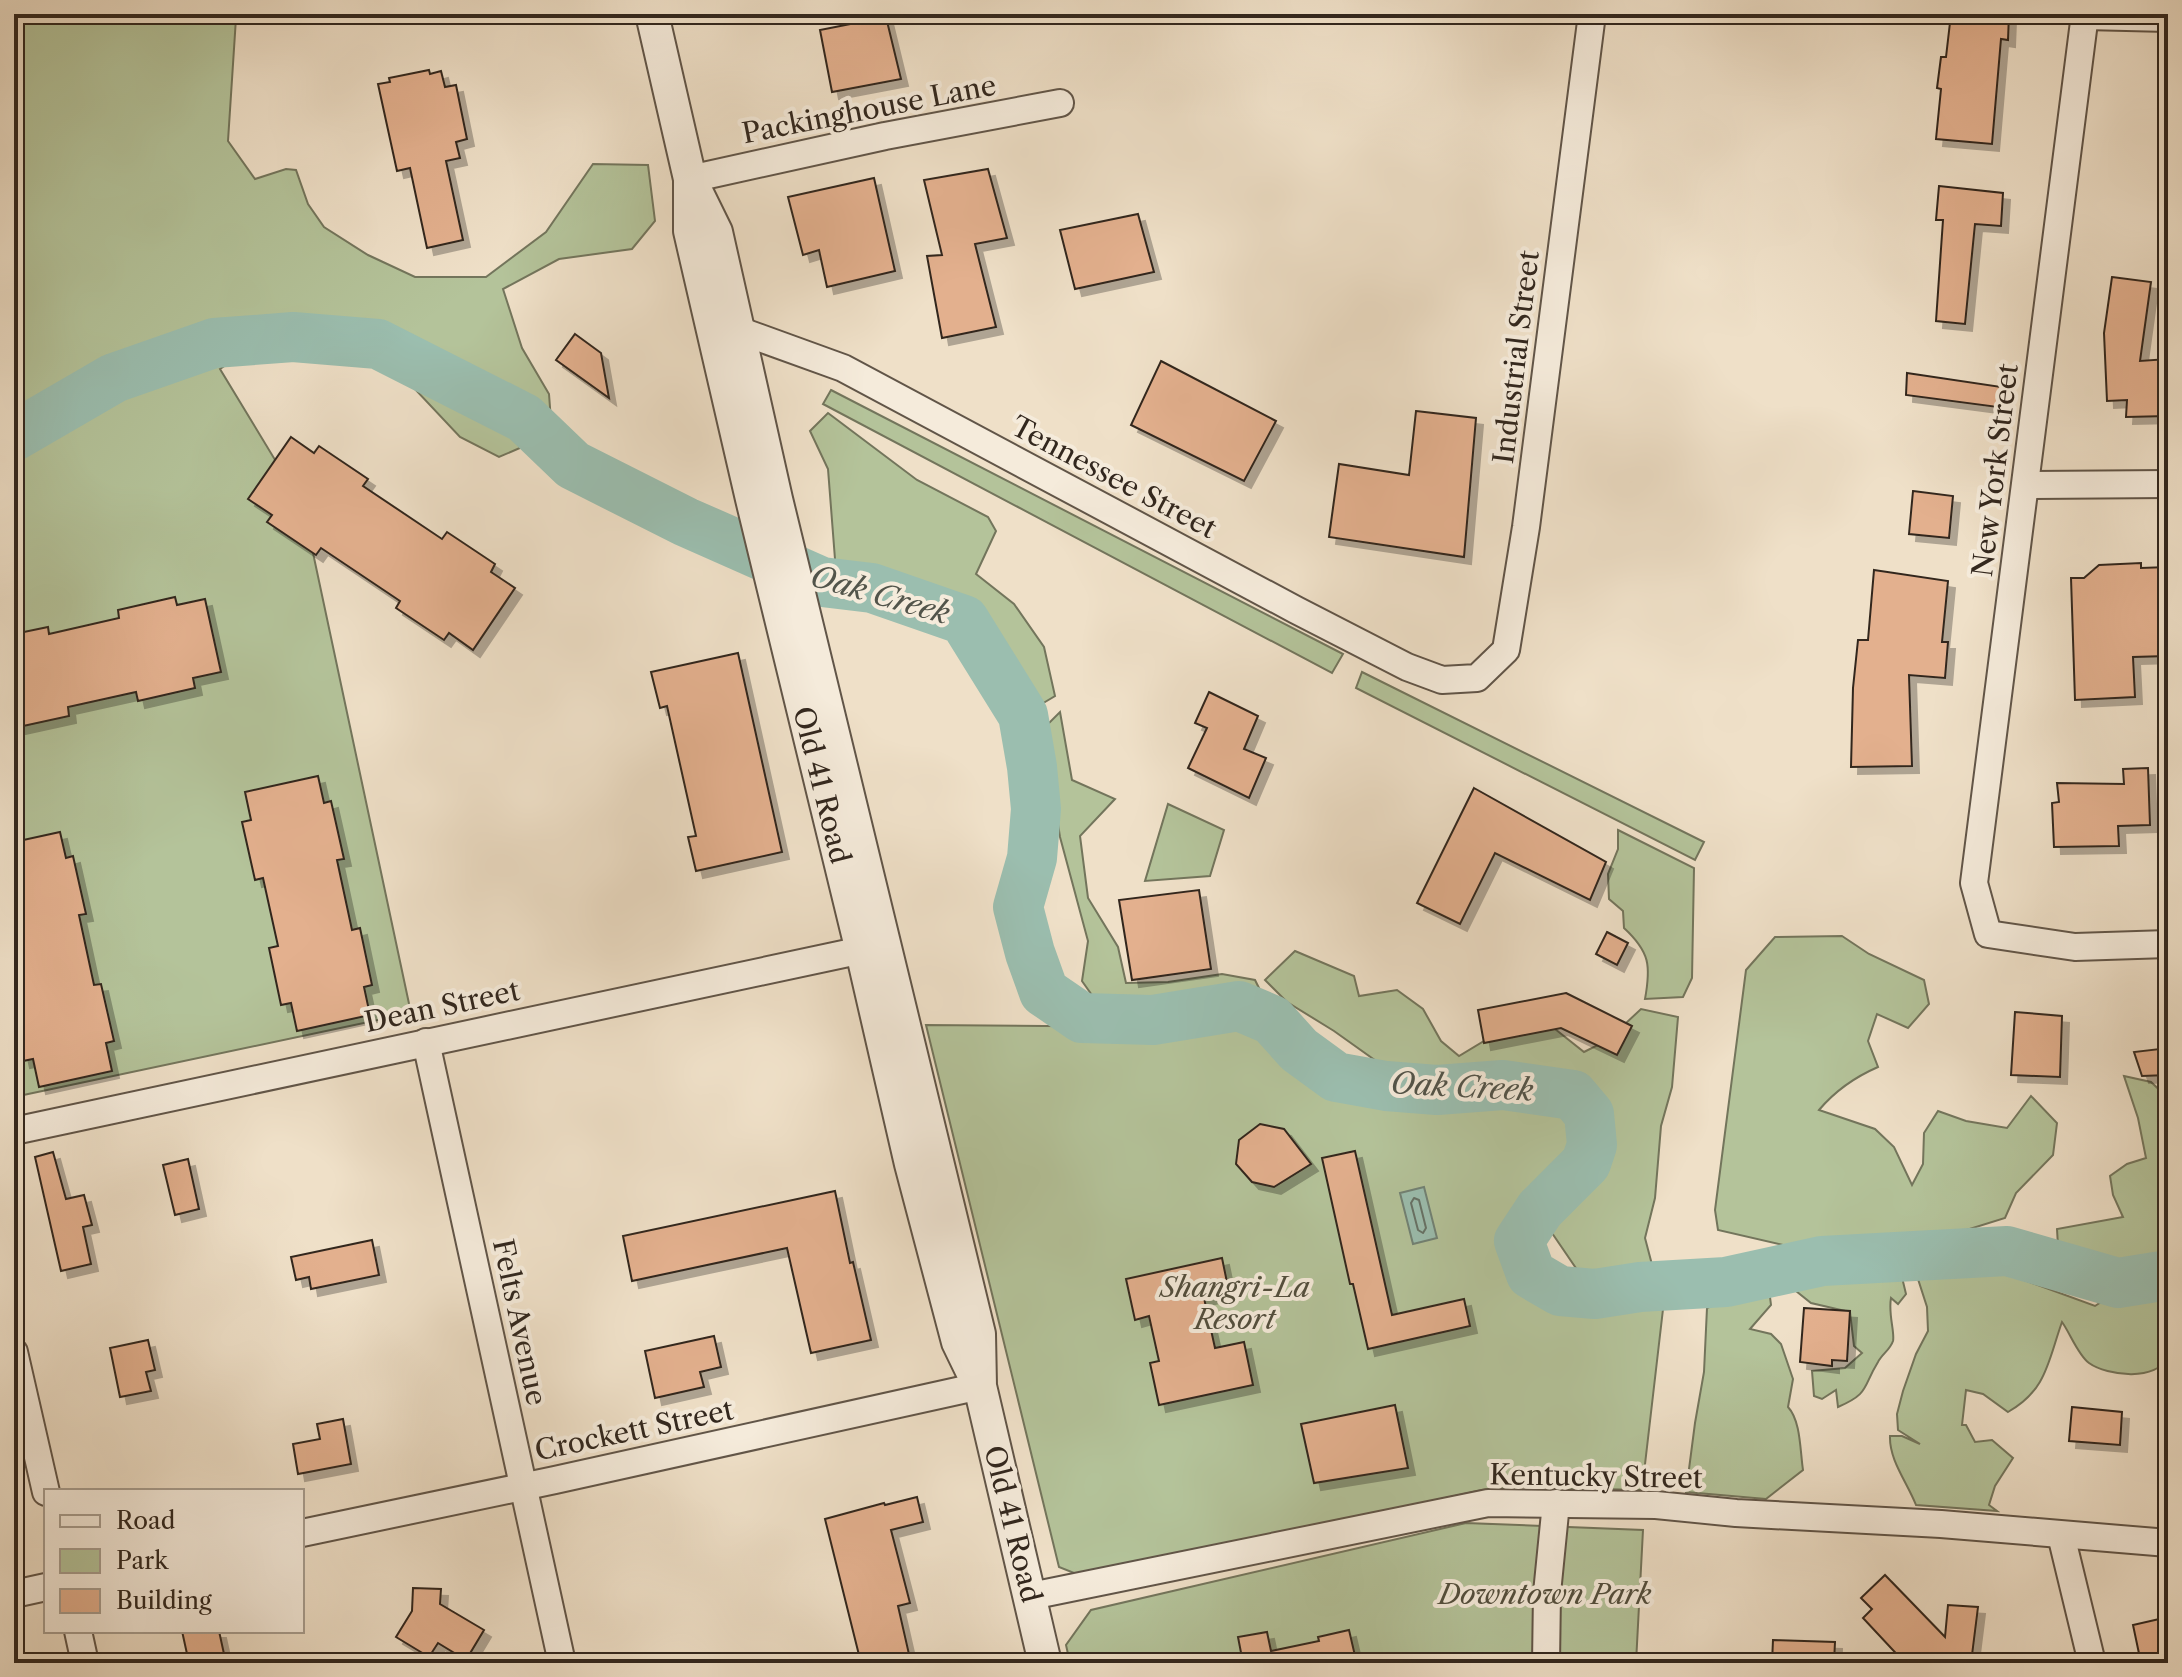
<svg xmlns="http://www.w3.org/2000/svg" width="2182" height="1677" font-family="'Libre Caslon Text',serif">
  <defs>
    <filter id="shadow"><feDropShadow dx="7" dy="7" stdDeviation="0" flood-color="#0004"/></filter>
  </defs>
  <rect width="100%" height="100%" fill="#efe0c8"/>
  <filter id="stains"><feTurbulence type="fractalNoise" baseFrequency=".0025" numOctaves="4"/><feColorMatrix values="0 0 0 0 .2 0 0 0 0 .09 0 0 0 0 .02 0 0 0 .5 -.17"/></filter>
  <radialGradient id="worn" r=".72"><stop offset=".6" stop-color="#630" stop-opacity="0"/><stop offset="1" stop-color="#630" stop-opacity=".3"/></radialGradient>
  <g fill="#b4c39a" stroke="#73755c" stroke-width="2">
    <polygon points="14,14 229,14 230,20 236,18 228,141 255,179 286,169 296,170 308,204 324,227 368,255 415,277 486,277 546,232 593,164 648,165 655,221 632,249 559,259 503,289 522,348 549,394 552,434 499,457 460,437 383,355 335,337 260,342 220,369 303,506 411,1013 14,1097"/>
    <polygon points="831,390 1343,654 1332,673 823,404"/>
    <polygon points="828,413 917,480 988,517 996,531 976,574 1014,604 1044,647 1055,696 1040,705 1026,699 986,638 953,603 836,572 828,469 810,431"/>
    <polygon points="1362,672 1704,842 1695,860 1356,688"/>
    <polygon points="1060,712 1072,780 1115,799 1080,836 1088,898 1118,947 1126,983 1168,982 1222,974 1255,980 1262,994 1187,1007 1099,1005 1082,981 1088,941 1060,837 1054,798 1039,733"/>
    <polygon points="1168,804 1224,830 1210,876 1145,881"/>
    <path d="M1618,830L1694,868L1692,978L1683,997L1645,999C1651,966 1650,952 1624,928L1623,911L1609,899L1608,874L1618,849Z"/>
    <path d="M1842,936L1869,954L1924,980L1929,1004L1908,1028L1877,1014L1868,1041L1878,1067C1855,1077 1835,1091 1819,1110L1875,1129L1894,1147L1912,1185L1923,1164L1924,1133L1938,1111L1966,1121L2007,1128L2031,1096L2057,1123L2053,1155L2016,1193L2005,1218L1960,1232L1873,1237L1818,1249L1783,1245L1718,1230L1715,1210L1746,970L1775,937Z"/>
    <polygon points="1295,951 1354,976 1359,996 1397,990 1423,1009 1441,1041 1459,1056 1494,1035 1550,1025 1584,1052 1608,1040 1641,1009 1678,1017 1672,1087 1661,1126 1655,1198 1645,1238 1655,1276 1621,1281 1582,1277 1552,1233 1553,1211 1579,1188 1600,1162 1594,1101 1558,1085 1515,1077 1467,1088 1443,1090 1400,1066 1379,1063 1334,1031 1287,1002 1265,980"/>
    <polygon points="1236,1012 1274,1038 1336,1091 1444,1102 1506,1093 1572,1102 1582,1121 1585,1144 1580,1156 1536,1201 1512,1239 1527,1281 1556,1298 1599,1301 1665,1292 1642,1490 1517,1487 1482,1490 1084,1577 1059,1567 926,1025 1158,1027"/>
    <polygon points="2124,1076 2151,1082 2168,1098 2168,1267 2142,1274 2092,1264 2058,1246 2057,1229 2123,1217 2113,1195 2110,1176 2127,1164 2146,1158 2138,1118"/>
    <path d="M1927,1262L1984,1268L2008,1274L2095,1306L2112,1295L2168,1281C2168,1296 2172,1345 2168,1356C2158,1382 2107,1376 2089,1363C2078,1355 2070,1333 2062,1322C2048,1361 2047,1390 2008,1412L1983,1394L1966,1390L1962,1425H1966L1975,1442L1992,1440L2013,1458L1995,1486L1989,1505L1997,1511L1916,1505C1907,1482 1889,1460 1890,1436H1902L1920,1444L1898,1430L1897,1414L1903,1391L1916,1354L1928,1331L1927,1307L1918,1279Z"/>
    <path d="M1884,1263L1900,1269L1906,1294L1898,1304L1891,1298C1888,1314 1895,1332 1893,1341C1890,1350 1882,1354 1878,1362C1862,1388 1870,1393 1838,1407L1836,1390L1822,1399L1814,1396L1812,1371L1845,1368L1862,1353L1854,1346L1850,1312L1811,1303L1786,1283C1798,1273 1811,1272 1824,1279C1839,1272 1855,1269 1868,1280Z"/>
    <path d="M1768,1281L1771,1305L1750,1329L1771,1334L1781,1344L1793,1379L1788,1407C1801,1421 1800,1451 1803,1470L1766,1499L1686,1492L1695,1423L1704,1372L1707,1308Z"/>
    <polygon points="1466,1523 1643,1530 1636,1663 1070,1663 1066,1645 1091,1610"/>
  </g>
  <polygon fill="#9bbeaf" stroke="#718275" stroke-width="2" points="1424,1187 1437,1238 1413,1244 1400,1193"/>
  <g fill="none" stroke-linecap="round" stroke-linejoin="round">
    <polygon stroke="#667266" stroke-width="2" points="1414,1198 1419,1200 1426,1228 1423,1233 1418,1230 1411,1203"/>
    <polyline stroke="#9bbeaf" stroke-width="50" points="14,436 114,378 214,343 293,337 378,344 524,418 573,465 686,522 822,582 872,588 964,620 1023,715 1032,767 1036,809 1032,858 1018,907 1030,953 1044,992 1082,1018 1153,1020 1239,1006 1272,1020 1299,1050 1336,1077 1386,1086 1437,1090 1503,1085 1573,1095 1589,1114 1592,1145 1586,1163 1540,1209 1519,1241 1531,1274 1560,1291 1595,1294 1640,1287 1726,1282 1822,1261 2007,1251 2118,1283 2168,1275"/>
  </g>
  <g fill="#e3b08e" stroke="#32271e" stroke-width="2" filter="url(#shadow)">
    <polygon points="1951,14 2009,14 2008,40 2001,39 1992,144 1936,139 1941,89 1937,88 1941,57 1946,57"/>
    <polygon points="886,17 901,79 832,92 820,30"/>
    <polygon points="429,70 430,74 441,71 445,87 456,85 467,139 456,142 460,158 446,161 463,240 427,248 410,168 397,171 378,84 390,82 389,78"/>
    <polygon points="988,169 1007,238 975,244 996,327 942,338 927,256 942,255 924,180"/>
    <polygon points="874,178 895,271 827,287 819,250 803,255 788,197"/>
    <polygon points="1939,186 2003,193 2001,226 1975,224 1965,324 1936,321 1943,220 1936,220"/>
    <polygon points="1138,214 1154,272 1075,289 1060,230"/>
    <polygon points="2112,277 2151,282 2140,361 2168,359 2168,416 2126,417 2127,400 2107,401 2104,333"/>
    <polygon points="575,334 601,353 609,398 556,360"/>
    <polygon points="1161,361 1276,421 1244,481 1131,425"/>
    <polygon points="1907,373 2008,388 2005,408 1906,395"/>
    <polygon points="1416,411 1476,418 1464,557 1329,537 1339,464 1409,475"/>
    <polygon points="291,437 314,453 319,446 368,479 363,486 442,539 447,532 495,564 491,572 515,588 473,650 449,633 444,640 396,608 400,601 321,548 316,555 267,522 272,515 248,499"/>
    <polygon points="1913,491 1953,496 1949,538 1909,534"/>
    <polygon points="2141,563 2141,568 2168,567 2168,656 2133,657 2135,697 2075,700 2071,578 2084,578 2099,565"/>
    <polygon points="1874,570 1948,581 1942,642 1948,642 1945,678 1909,675 1912,766 1851,767 1853,688 1858,640 1868,640"/>
    <polygon points="175,597 177,605 205,599 221,672 193,678 195,688 138,701 136,692 68,707 69,716 14,728 14,634 48,627 49,634 119,618 118,610"/>
    <polygon points="738,653 782,852 696,871 688,837 696,836 667,706 660,708 651,672"/>
    <polygon points="1209,692 1258,716 1244,749 1266,758 1249,798 1188,768 1207,728 1195,723"/>
    <polygon points="2148,768 2150,825 2118,826 2119,846 2054,847 2052,803 2059,802 2057,783 2124,784 2123,769"/>
    <polygon points="318,776 324,803 331,801 344,859 337,860 352,930 360,928 372,985 364,987 370,1015 297,1031 291,1003 281,1005 269,948 278,946 263,878 255,880 242,822 251,820 245,792"/>
    <polygon points="1474,788 1606,862 1590,900 1495,853 1460,924 1417,903"/>
    <polygon points="60,832 66,858 73,856 86,914 79,915 94,985 101,984 114,1041 106,1043 112,1071 39,1087 33,1059 23,1061 14,1019 14,1003 20,1001 14,975 14,842"/>
    <polygon points="1199,890 1211,969 1132,980 1119,900"/>
    <polygon points="1607,932 1628,943 1617,965 1596,954"/>
    <polygon points="1566,993 1632,1026 1617,1055 1561,1028 1484,1043 1478,1010"/>
    <polygon points="2015,1012 2062,1016 2060,1077 2011,1075"/>
    <polygon points="2168,1048 2168,1075 2142,1076 2134,1052"/>
    <polygon points="1260,1124 1284,1129 1311,1164 1274,1187 1252,1182 1236,1164 1239,1140"/>
    <polygon points="1355,1151 1392,1315 1464,1299 1470,1326 1368,1349 1353,1284 1350,1284 1322,1158"/>
    <polygon points="53,1152 66,1199 84,1195 92,1225 83,1227 91,1264 61,1271 35,1157"/>
    <polygon points="188,1159 199,1209 175,1215 163,1165"/>
    <polygon points="835,1191 850,1263 853,1262 871,1340 811,1353 787,1248 632,1281 623,1236"/>
    <polygon points="372,1240 379,1275 311,1289 309,1277 296,1280 291,1257"/>
    <polygon points="1222,1258 1229,1292 1204,1298 1215,1348 1244,1342 1253,1385 1159,1405 1150,1363 1159,1361 1149,1316 1135,1320 1126,1279"/>
    <polygon points="1804,1308 1850,1311 1847,1361 1832,1360 1832,1366 1800,1362"/>
    <polygon points="714,1336 721,1367 700,1372 704,1387 655,1398 645,1351"/>
    <polygon points="148,1340 155,1370 146,1372 151,1391 120,1397 110,1348"/>
    <polygon points="1395,1405 1408,1468 1314,1483 1301,1424"/>
    <polygon points="2072,1407 2122,1412 2120,1445 2069,1441"/>
    <polygon points="343,1419 351,1464 298,1474 293,1444 320,1439 317,1424"/>
    <polygon points="917,1497 923,1522 891,1530 910,1603 898,1606 911,1663 861,1663 825,1519 884,1503 885,1505"/>
    <polygon points="1885,1575 1945,1637 1948,1605 1978,1607 1971,1663 1905,1663 1863,1618 1872,1609 1861,1598"/>
    <polygon points="413,1588 441,1589 440,1604 484,1630 466,1660 438,1643 429,1657 396,1637 412,1611"/>
    <polygon points="2168,1617 2168,1663 2141,1663 2133,1625"/>
    <polygon points="1349,1630 1356,1660 1343,1663 1243,1663 1238,1637 1267,1632 1271,1651 1319,1641 1318,1637"/>
    <polygon points="182,1631 219,1631 226,1663 189,1663"/>
    <polygon points="1773,1640 1835,1642 1834,1663 1772,1663"/>
  </g>
  <g fill="none" stroke-linecap="round" stroke-linejoin="round">
    <g stroke="#615548" stroke-width="30">
      <g id="minor">
        <polyline points="2085,14 1974,883 1988,934 2075,947 2168,944"/>
        <polyline points="2085,16 2168,18"/>
        <polyline points="690,179 885,136 1060,103"/>
        <polyline points="738,330 843,368 1296,610 1407,667 1442,680 1477,678 1506,650 1526,527 1592,14"/>
        <polyline points="2026,485 2168,484"/>
        <polyline points="426,1042 562,1663"/>
        <polyline points="14,1131 881,946"/>
        <polyline points="14,1352 46,1492"/>
        <polyline points="302,1533 555,1480 980,1386"/>
        <polyline points="2061,1535 2092,1663"/>
        <polyline points="14,1594 46,1587"/>
        <polyline points="1031,1596 1488,1503 1656,1505 1736,1513 1941,1524 2168,1543"/>
        <polyline points="78,1631 85,1663"/>
        <polyline points="1546,1663 1547,1593 1556,1503"/>
      </g>
    </g>
    <g stroke="#615548" stroke-width="36">
      <g id="tertiary">
        <polyline points="652,14 690,179 690,231 752,499 862,951 911,1164 958,1342 974,1375"/>
        <polyline points="690,179 716,232 776,499 979,1334 980,1386 1045,1663"/>
      </g>
    </g>
    <use href="#minor" stroke="#f5ebdb" stroke-width="26"/>
    <use href="#tertiary" stroke="#f5ebdb" stroke-width="32"/>
  </g>
  <g text-anchor="middle" stroke-width="8" stroke-linejoin="round" paint-order="stroke">
    <g font-size="28" fill="#32271e" stroke="#f5ebdb">
      <text transform="translate(869 109) rotate(-11)" y="10">Packinghouse Lane</text>
      <text transform="translate(1516 357) rotate(-83)" y="10">Industrial Street</text>
      <text transform="translate(1995 470) rotate(-83)" y="10">New York Street</text>
      <text transform="translate(1114 477) rotate(28)" y="10">Tennessee Street</text>
      <text transform="translate(822 785) rotate(76)" y="10">Old 41 Road</text>
      <text transform="translate(442 1006) rotate(-12)" y="10">Dean Street</text>
      <text transform="translate(520 1322) rotate(78)" y="10">Felts Avenue</text>
      <text transform="translate(634 1430) rotate(-12)" y="10">Crockett Street</text>
      <text transform="translate(1596 1476) rotate(1)" y="10">Kentucky Street</text>
      <text transform="translate(1013 1524) rotate(76)" y="10">Old 41 Road</text>
    </g>
    <g font-size="28" font-style="italic" fill="#524e3d" stroke="#f5ebdb">
      <text x="1235" y="1297">Shangri-La<tspan x="1235" dy="32">Resort</tspan></text>
      <text x="1545" y="1604">Downtown Park</text>
    </g>
    <g font-size="30" font-style="italic" fill="#52544a" stroke="#f5ebdb">
      <text transform="translate(880 595) rotate(16)" y="10">Oak Creek</text>
      <text transform="translate(1462 1087) rotate(3)" y="10">Oak Creek</text>
    </g>
  </g>
  <rect width="2182" height="1677" fill="none" stroke="#efe0c8" stroke-width="48"/>
  <rect x="16" y="16" width="2150" height="1645" fill="none" stroke="#32271e" stroke-width="4"/>
  <rect x="24" y="24" width="2134" height="1629" fill="none" stroke="#32271e" stroke-width="2"/>
  <rect x="44" y="1489" width="260" height="144" fill="#f5ebdb" stroke="#a79d8f" stroke-width="2"/>
  <rect x="60" y="1515" width="40" height="12" fill="#f5ebdb" stroke="#a79d8f" stroke-width="2"/>
  <text x="116" y="1529" font-size="24" fill="#32271e">Road</text>
  <rect x="60" y="1549" width="40" height="24" fill="#b4c39a" stroke="#a79d8f" stroke-width="2"/>
  <text x="116" y="1569" font-size="24" fill="#32271e">Park</text>
  <rect x="60" y="1589" width="40" height="24" fill="#e3b08e" stroke="#a79d8f" stroke-width="2"/>
  <text x="116" y="1609" font-size="24" fill="#32271e">Building</text>
  <rect width="100%" height="100%" filter="url(#stains)"/>
  <rect width="100%" height="100%" fill="url(#worn)"/>
</svg>
